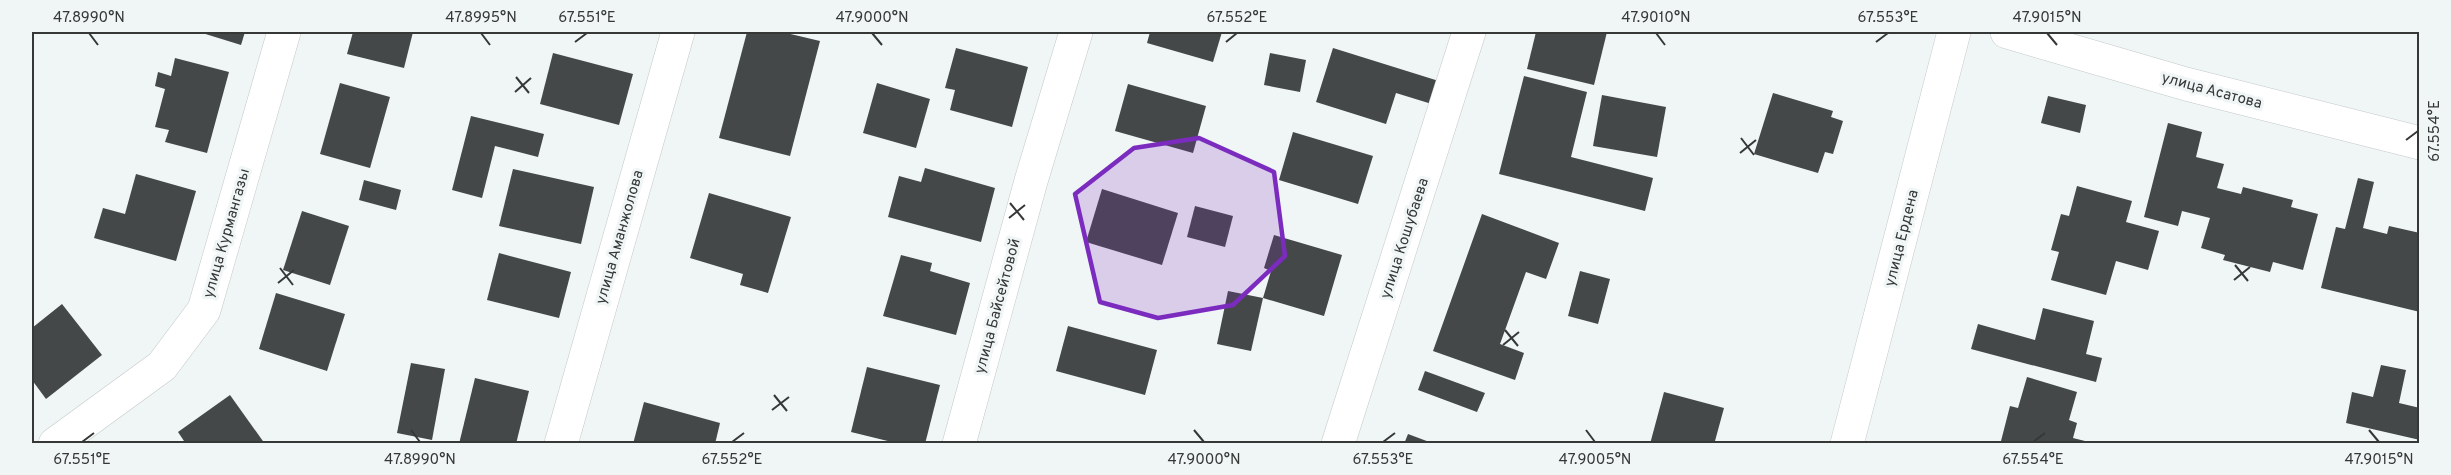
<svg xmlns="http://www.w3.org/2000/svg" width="2451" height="475" font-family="Overpass,sans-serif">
  <rect width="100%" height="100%" fill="#f0f5f5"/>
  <g fill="#444848">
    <polygon points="199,32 245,32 241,45"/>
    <polygon points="353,32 413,32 404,68 347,54"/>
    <polygon points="747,32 782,32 820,41 790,156 719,138"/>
    <polygon points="1150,32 1222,32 1213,62 1147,43"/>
    <polygon points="1536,32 1607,32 1594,85 1527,69"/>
    <polygon points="956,48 1028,67 1012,127 950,110 955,90 945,88"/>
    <polygon points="1333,48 1442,82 1435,105 1396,93 1386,124 1316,102"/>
    <polygon points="553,53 633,74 619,125 540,104"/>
    <polygon points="1270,53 1306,60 1300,92 1264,85"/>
    <polygon points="175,58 229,72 207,153 165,142 169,130 155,127 165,89 155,86 158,72 171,76"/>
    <polygon points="1524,76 1587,92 1571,157 1653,178 1645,211 1499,174"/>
    <polygon points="340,83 390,97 370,168 320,154"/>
    <polygon points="877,83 930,99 916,148 863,133"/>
    <polygon points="1128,84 1206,106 1193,153 1115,131"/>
    <polygon points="1773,93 1833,111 1831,117 1843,121 1833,154 1825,152 1818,173 1754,154"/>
    <polygon points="1602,95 1666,107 1657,157 1593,146"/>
    <polygon points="2048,96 2086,105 2080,133 2041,123"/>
    <polygon points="471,116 544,134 538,157 495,146 482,198 452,190"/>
    <polygon points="2168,123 2202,132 2196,157 2224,164 2217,188 2241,194 2243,187 2293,200 2291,207 2318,214 2303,270 2273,262 2270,272 2223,260 2225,255 2201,248 2210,218 2182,211 2178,226 2144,217"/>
    <polygon points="1293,132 1373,156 1358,204 1279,180"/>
    <polygon points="925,168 995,188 981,242 888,217 899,176 921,182"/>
    <polygon points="513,169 594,187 581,244 499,226"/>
    <polygon points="136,174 196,191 176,261 94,238 103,208 125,214"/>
    <polygon points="2358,178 2374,182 2363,228 2387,234 2389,226 2420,233 2420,312 2321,288 2336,227 2345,229"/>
    <polygon points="364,180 401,190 396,210 359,200"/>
    <polygon points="2077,186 2132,201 2126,222 2159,231 2148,270 2116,261 2106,295 2051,280 2059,252 2051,250 2061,214 2069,216"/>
    <polygon points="1102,189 1178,213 1162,265 1086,242"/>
    <polygon points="709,193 791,217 768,293 740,285 743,274 690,258"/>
    <polygon points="1195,206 1233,216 1225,247 1187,237"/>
    <polygon points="302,211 349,226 330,285 283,270"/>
    <polygon points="1482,214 1559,243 1546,279 1526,272 1500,344 1524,353 1515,380 1433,351"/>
    <polygon points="1274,235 1342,255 1324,316 1263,298 1271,271 1264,268"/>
    <polygon points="499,253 571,272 559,318 487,300"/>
    <polygon points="901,255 932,263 930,271 970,283 956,335 883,316"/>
    <polygon points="1580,271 1610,279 1598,324 1568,316"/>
    <polygon points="1228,291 1263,298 1251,351 1217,344"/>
    <polygon points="276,293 345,314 327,371 259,349"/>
    <polygon points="62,304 102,355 46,399 32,380 32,328"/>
    <polygon points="2043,308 2094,321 2086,354 2102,358 2096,382 1971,349 1978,324 2035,340"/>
    <polygon points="1068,326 1157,350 1145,395 1056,371"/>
    <polygon points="411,363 445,369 432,440 397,433"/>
    <polygon points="2381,365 2406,370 2399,403 2420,408 2420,440 2346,423 2352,392 2373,397"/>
    <polygon points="867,367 940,385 925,444 900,444 851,432"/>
    <polygon points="1425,371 1485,393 1477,412 1418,390"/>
    <polygon points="2027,377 2077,392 2069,420 2077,423 2073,438 2085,441 2084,444 2008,444 2001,441 2010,406 2018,408"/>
    <polygon points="475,378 529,391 516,444 459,444"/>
    <polygon points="1664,392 1724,408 1715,441 1723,444 1650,444"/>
    <polygon points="230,395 265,444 186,444 178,432"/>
    <polygon points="644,402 720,423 715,444 633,444"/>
    <polygon points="1408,434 1432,443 1432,444 1404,444"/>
  </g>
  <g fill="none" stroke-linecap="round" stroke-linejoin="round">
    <g stroke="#c4c9c9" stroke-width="34">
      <g id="minor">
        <polyline points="2007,32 2186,84 2420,143"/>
        <polyline points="55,444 162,366 204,310 284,32"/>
        <polyline points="561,444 678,32"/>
        <polyline points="959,444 1031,181 1076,32"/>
        <polyline points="1338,444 1469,32"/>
      </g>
    </g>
    <g stroke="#c4c9c9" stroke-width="34">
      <polyline id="tertiary" points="1847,444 1954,32"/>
    </g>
    <use href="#minor" stroke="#fff" stroke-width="33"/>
    <use href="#tertiary" stroke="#fff" stroke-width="33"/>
  </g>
  <path fill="#7b2cbf" fill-opacity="0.2" stroke="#7b2cbf" stroke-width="4.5" stroke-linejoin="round" d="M1199,138L1274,172L1285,256L1233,305L1158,318L1100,302L1075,194L1134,148Z"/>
  <path fill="none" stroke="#363838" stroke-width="2" d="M89,33L98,45M481,33L490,45M872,33L882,45M1656,33L1665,45M2047,33L2057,45M575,42L587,33M1226,42L1237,33M1876,42L1888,33M516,77L529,93M515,92L531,78M1741,138L1754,155M2406,140L2418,131M1740,153L1756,140M1010,203L1024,220M1009,218L1025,205M2235,265L2248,281M280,268L293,285M2234,280L2250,267M278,283L294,270M1505,330L1518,346M1503,345L1519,332M774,395L787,411M772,410L789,397M411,430L420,442M1194,430L1204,442M1586,430L1595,442M2369,430L2379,442M82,442L94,433M732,442L744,433M1383,442L1395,433M2033,442L2045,433"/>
  <g text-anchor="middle" stroke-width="6" stroke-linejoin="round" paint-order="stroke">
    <g font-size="15" fill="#363838" stroke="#f0f5f5">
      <text transform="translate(2212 90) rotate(15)" y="5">улица Асатова</text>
      <text transform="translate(226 233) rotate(-74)" y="5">улица Курмангазы</text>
      <text transform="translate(619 237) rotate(-74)" y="5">улица Аманжолова</text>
      <text transform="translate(1404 238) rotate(-72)" y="5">улица Кошубаева</text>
      <text transform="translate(1901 238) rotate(-76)" y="5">улица Ердена</text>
      <text transform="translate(997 306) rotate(-75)" y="5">улица Байсейтовой</text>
    </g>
  </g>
  <rect width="2451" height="475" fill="none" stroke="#f0f5f5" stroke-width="66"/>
  <rect x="33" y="33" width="2385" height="409" fill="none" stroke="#363838" stroke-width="2"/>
  <g font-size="15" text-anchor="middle" fill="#363838">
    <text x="89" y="22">47.8990°N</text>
    <text x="481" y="22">47.8995°N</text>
    <text x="587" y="22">67.551°E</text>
    <text x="872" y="22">47.9000°N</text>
    <text x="1237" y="22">67.552°E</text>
    <text x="1656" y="22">47.9010°N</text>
    <text x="1888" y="22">67.553°E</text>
    <text x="2047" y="22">47.9015°N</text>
    <text transform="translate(2434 131) rotate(-90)" y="5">67.554°E</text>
    <text x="82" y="464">67.551°E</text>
    <text x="420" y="464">47.8990°N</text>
    <text x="732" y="464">67.552°E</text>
    <text x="1204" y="464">47.9000°N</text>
    <text x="1383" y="464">67.553°E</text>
    <text x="1595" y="464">47.9005°N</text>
    <text x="2033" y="464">67.554°E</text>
    <text x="2379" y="464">47.9015°N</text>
  </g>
</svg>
